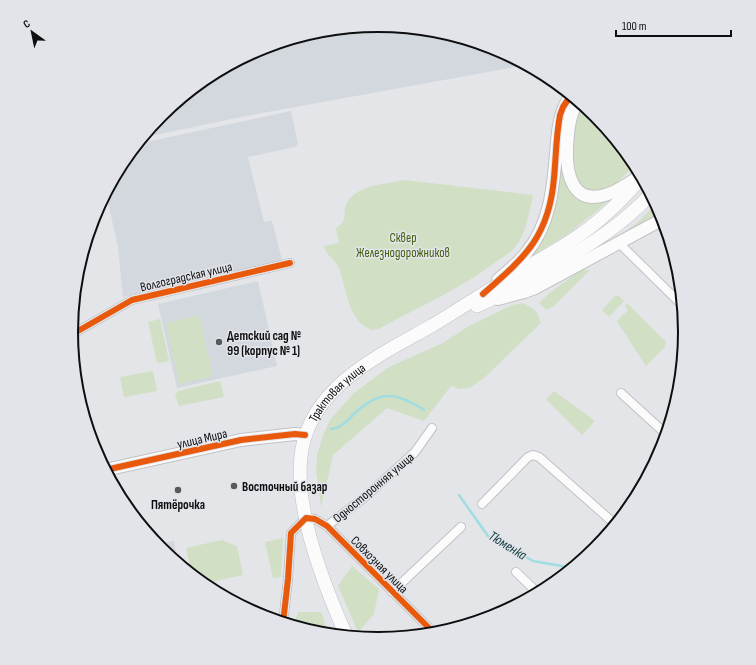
<svg xmlns="http://www.w3.org/2000/svg" width="756" height="665" font-family="'Sofia Sans Condensed',sans-serif">
  <rect width="100%" height="100%" fill="#e3e5e8"/>
  <g fill="#d3d8de">
    <polygon points="378,25 438,31 496,48 526,65 246,116 141,138 161,115 207,77 261,48 318,31"/>
    <polygon points="291,111 298,144 295,147 248,157 264,222 272,221 282,260 123,297 118,247 106,193 122,161 137,144"/>
    <polygon points="258,281 277,366 177,388 158,304"/>
    <polygon points="174,541 178,565 163,552 166,542"/>
  </g>
  <g fill="#d1dfc4">
    <polygon points="582,104 596,115 635,164 618,182 607,189 597,191 587,190 583,187 574,176 571,152 576,116"/>
    <path d="M560,170H562C567,196 585,205 610,200L569,233L530,257Z"/>
    <path d="M404,180L533,195C530,210 526,232 517,245C512,252 503,257 496,262C460,289 417,308 378,329L372,330C367,328 360,324 357,319C346,304 345,283 338,266C333,258 326,255 324,246L339,243L336,229C338,227 341,224 343,222C346,216 343,209 348,201C358,185 387,184 404,180Z"/>
    <polygon points="656,204 662,215 612,241 637,223"/>
    <polygon points="581,270 590,270 553,307 546,310 539,303 548,294"/>
    <polygon points="615,296 619,296 624,301 609,317 602,310"/>
    <polygon points="523,303 536,311 541,323 484,378 470,388 459,389 451,386 424,421 387,408 333,455 321,507 316,471 317,455 324,433 330,420 354,393 389,367 443,343 469,326 512,305"/>
    <polygon points="627,303 666,342 664,348 646,366 617,321 628,310 625,306"/>
    <polygon points="199,315 213,376 179,384 166,323"/>
    <polygon points="160,319 169,361 157,363 148,322"/>
    <polygon points="153,371 157,391 124,397 120,377"/>
    <polygon points="220,381 224,397 179,406 175,396 178,391"/>
    <polygon points="554,391 595,421 582,435 546,399"/>
    <polygon points="283,538 281,577 273,578 265,542"/>
    <polygon points="222,540 237,546 243,575 202,584 192,576 186,548"/>
    <polygon points="352,566 379,589 374,614 358,632 338,586"/>
    <polygon points="298,612 321,612 329,635 318,634 293,627"/>
  </g>
  <g fill="none" stroke-linecap="round" stroke-linejoin="round">
    <g stroke="#a0dce1" stroke-width="2.5">
      <path d="M331,429C341,428 346,422 353,415C379,390 395,391 424,410"/>
      <polyline points="459,495 488,536 533,561 573,568"/>
    </g>
    <g stroke="#c1c2c4" stroke-width="10">
      <g id="street">
        <polyline points="619,243 683,306"/>
        <polyline points="71,335 132,300 290,263"/>
        <polyline points="621,393 667,435"/>
        <polyline points="482,504 528,457 533,455 539,457 616,525"/>
        <polyline points="327,526 365,497 415,452 432,428"/>
        <polyline points="516,572 539,594"/>
        <polyline points="392,592 461,527"/>
        <polyline points="283,623 288,579 291,533 306,518 315,519 327,526 435,634"/>
      </g>
    </g>
    <g stroke="#c1c2c4" stroke-width="14">
      <g id="secondary">
        <path d="M578,101C569,115 568,131 567,148C566,173 572,205 605,195C617,192 629,183 640,176"/>
        <path d="M498,280C508,271 519,263 527,252C550,224 553,189 556,154C558,131 558,114 571,95"/>
        <polyline points="498,299 524,292 535,288 663,219"/>
        <polyline points="105,470 241,440 295,434 305,435"/>
      </g>
    </g>
    <g stroke="#c1c2c4" stroke-width="14">
      <g id="primary">
        <path d="M477,306C495,298 512,288 529,279C573,255 617,231 651,194"/>
        <path id="s1" d="M347,637C324,586 292,505 302,449C314,384 382,354 433,325C458,310 482,294 507,279C531,264 557,251 581,234C604,218 623,199 642,177"/>
      </g>
    </g>
    <use href="#street" stroke="#fbfbfc" stroke-width="8"/>
    <use href="#secondary" stroke="#fbfbfc" stroke-width="12"/>
    <use href="#primary" stroke="#fbfbfc" stroke-width="13"/>
    <g stroke="#e2e4e9" stroke-width="8">
      <g id="cycleway">
        <path d="M483,294C525,257 549,237 554,178C556,157 556,136 560,115L563,107L571,95"/>
        <polyline points="71,335 132,300 290,263"/>
        <polyline points="105,470 241,440 295,434 305,435"/>
        <polyline points="283,623 288,579 291,533 306,518 315,519 327,526 435,634"/>
      </g>
    </g>
    <use href="#cycleway" stroke="#e8590c" stroke-width="6"/>
  </g>
  <g fill="#58595b" stroke="#e2e4e9" stroke-width="1.5">
    <circle cx="219" cy="342" r="4"/>
    <circle cx="234" cy="486" r="4"/>
    <circle cx="178" cy="490" r="4"/>
  </g>
  <g text-anchor="middle" stroke-width="3" stroke-linejoin="round" paint-order="stroke">
    <g font-size="13" fill="#44610c" stroke="#e2e4e9">
      <text x="403" y="242">Сквер<tspan x="403" dy="15">Железнодорожников</tspan></text>
    </g>
    <g font-size="13" fill="#0d0e0f" stroke="#e2e4e9">
      <text transform="translate(186 276) rotate(-13)" y="5">Волгоградская улица</text>
      <text dy="5" stroke="none"><textPath href="#s1" startOffset="264">Трактовая улица</textPath></text>
      <text transform="translate(202 438) rotate(-13)" y="5">улица Мира</text>
      <text transform="translate(373 487) rotate(-40)" y="5">Односторонняя улица</text>
      <text transform="translate(380 564) rotate(45)" y="5">Совхозная улица</text>
    </g>
    <g font-size="13" font-weight="bold" fill="#0d0e0f" stroke="#e2e4e9" text-anchor="start">
      <text x="227" y="340">Детский сад №<tspan x="227" dy="15">99 (корпус № 1)</tspan></text>
      <text x="242" y="491">Восточный базар</text>
      <text x="178" y="509" text-anchor="middle">Пятёрочка</text>
    </g>
    <g font-size="14" font-style="italic" fill="#184043" stroke="#e2e4e9">
      <text transform="translate(508 545) rotate(32)" y="5">Тюменка</text>
    </g>
  </g>
  <path d="M0 0H756V665H0ZM78 332a300 300 0 1 1 600 0a300 300 0 1 1-600 0Z" fill="#e2e4e9" fill-rule="evenodd"/>
  <path fill="none" stroke="#0d0e0f" stroke-width="2" d="M78 332a300 300 0 1 1 600 0a300 300 0 1 1-600 0Z"/>
  <g transform="translate(32 32) rotate(327)" stroke="#e2e4e9" stroke-width="3" paint-order="stroke">
  <path d="M0-3L7 15L0 10L-7 15Z" fill="#0d0e0f"/>
  <text y="-6" font-size="11" font-weight="bold" text-anchor="middle" fill="#0d0e0f">С</text>
  </g>
  <path d="M616 30v6h115v-6" fill="none" stroke="#0d0e0f" stroke-width="2"/>
  <text x="622" y="30" font-size="12" fill="#0d0e0f" stroke="#e2e4e9" stroke-width="3" paint-order="stroke">100 m</text>
</svg>
